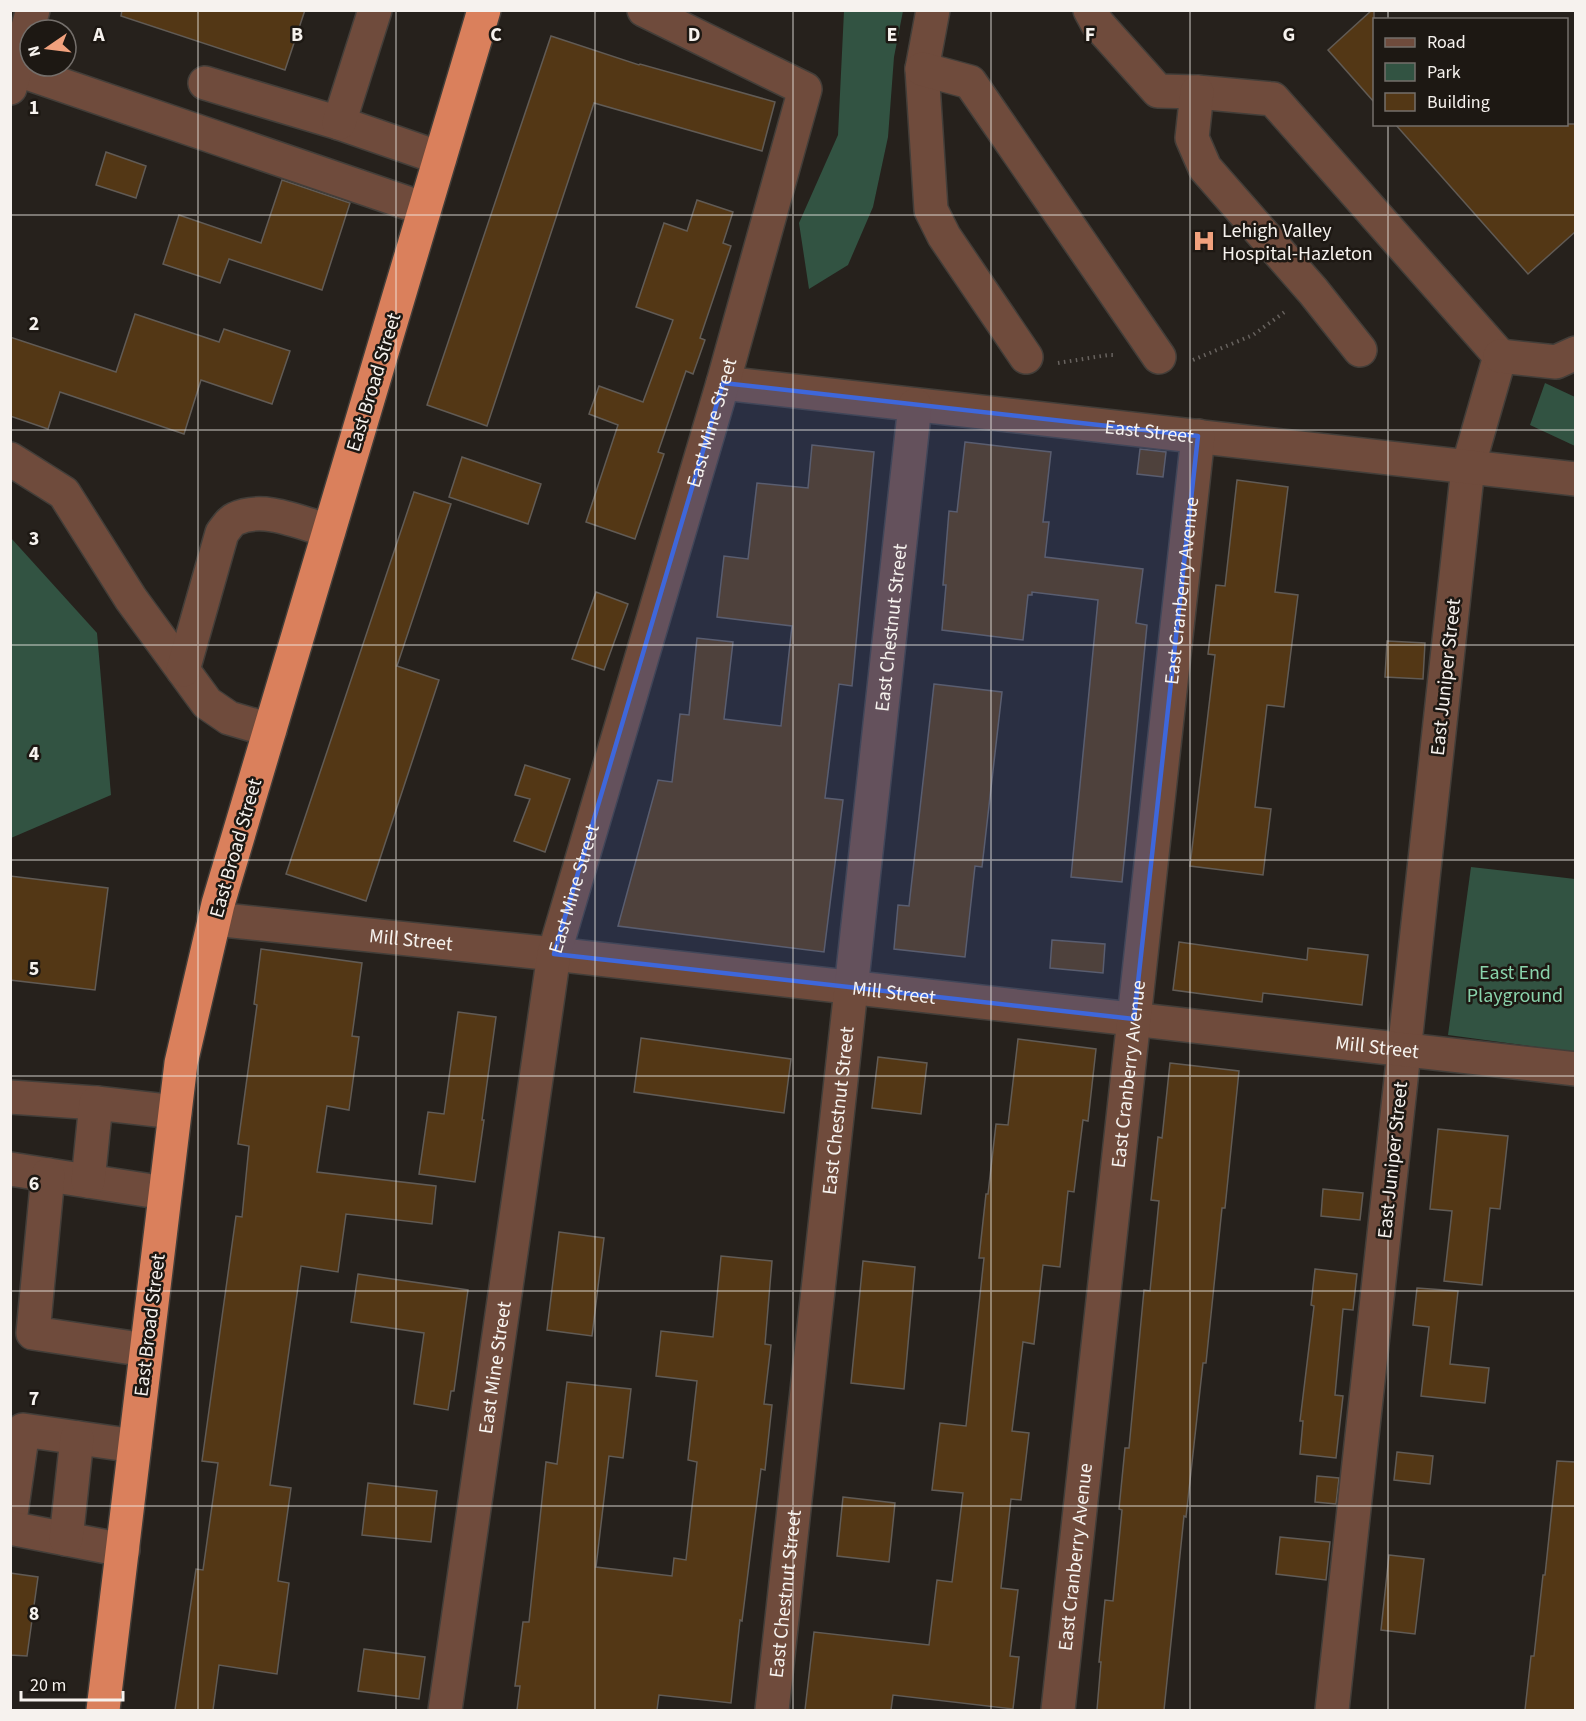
<svg xmlns="http://www.w3.org/2000/svg" width="1586" height="1721" font-family="'Source Sans 3',sans-serif">
  <rect width="100%" height="100%" fill="#26211c"/>
  <g fill="#325342">
    <polygon points="844,11 903,11 894,57 888,137 873,207 848,265 809,289 799,223 838,135"/>
    <polygon points="1545,383 1575,397 1575,446 1530,425"/>
    <polygon points="11,538 97,633 111,795 11,838"/>
    <polygon points="1471,867 1575,879 1575,1052 1448,1035"/>
  </g>
  <g fill="#533715" stroke="#615b55" stroke-width="1.5">
    <polygon points="122,10 305,10 285,70 121,16"/>
    <polygon points="1372,10 1374,10 1374,102 1328,50"/>
    <polygon points="551,36 639,65 640,64 775,102 762,151 594,103 487,426 427,405"/>
    <polygon points="1395,124 1575,124 1575,232 1528,274"/>
    <polygon points="106,152 146,166 136,198 96,185"/>
    <polygon points="282,180 350,203 322,290 229,259 220,283 163,264 179,215 261,243"/>
    <polygon points="697,200 733,212 723,243 731,246 700,338 705,340 693,374 686,371 658,452 664,454 635,539 586,522 618,425 589,414 599,386 643,402 673,320 636,307 664,223 687,231"/>
    <polygon points="135,314 219,342 224,329 290,351 272,404 201,380 184,434 60,392 48,429 10,416 10,337 116,372"/>
    <polygon points="965,442 1051,452 1043,522 1049,522 1045,557 1143,569 1136,623 1147,625 1122,882 1071,877 1098,600 1032,592 1032,595 1028,595 1023,640 942,630 946,585 943,585 949,511 957,512"/>
    <polygon points="812,445 874,452 852,686 839,684 825,798 843,800 824,952 618,926 658,780 672,782 680,714 689,715 697,638 733,642 724,719 781,726 792,626 717,617 724,556 748,559 757,483 808,488"/>
    <polygon points="1140,449 1166,452 1163,477 1137,474"/>
    <polygon points="462,457 541,484 528,524 449,497"/>
    <polygon points="1237,480 1288,487 1275,592 1298,595 1284,707 1267,705 1255,807 1271,809 1263,875 1190,866 1215,655 1208,654 1216,585 1225,586"/>
    <polygon points="414,492 451,504 397,666 439,680 366,901 286,874"/>
    <polygon points="596,592 628,604 604,670 572,659"/>
    <polygon points="1387,641 1425,643 1423,679 1385,677"/>
    <polygon points="934,684 1002,692 982,867 975,866 965,957 894,949 898,905 909,906"/>
    <polygon points="525,765 570,779 545,852 514,841 530,799 515,795"/>
    <polygon points="10,876 108,888 95,990 10,980"/>
    <polygon points="1052,940 1105,944 1103,973 1050,968"/>
    <polygon points="1179,942 1307,960 1308,948 1368,955 1362,1005 1263,993 1262,1002 1173,990"/>
    <polygon points="261,949 362,963 352,1036 359,1037 349,1110 327,1106 317,1172 436,1186 432,1224 346,1214 338,1272 301,1266 270,1485 291,1488 278,1581 289,1583 277,1674 219,1665 213,1710 175,1710 196,1569 203,1570 218,1463 202,1461 236,1216 242,1217 249,1146 238,1144 257,1005 254,1004"/>
    <polygon points="458,1012 496,1017 482,1120 484,1120 475,1182 419,1174 428,1112 444,1114"/>
    <polygon points="641,1038 791,1059 784,1113 634,1092"/>
    <polygon points="1018,1039 1096,1049 1088,1121 1083,1120 1074,1192 1068,1191 1060,1267 1043,1265 1034,1344 1023,1342 1012,1431 1029,1433 1021,1500 1011,1499 1001,1588 1018,1590 1010,1656 1019,1657 1013,1709 893,1695 891,1710 805,1710 814,1632 929,1645 937,1580 952,1582 963,1493 932,1490 940,1423 966,1426 984,1258 979,1258 986,1194 988,1194 996,1124 1008,1125"/>
    <polygon points="878,1057 927,1063 921,1114 872,1108"/>
    <polygon points="1170,1063 1239,1071 1225,1208 1222,1208 1206,1363 1203,1363 1186,1517 1184,1516 1164,1710 1097,1710 1101,1662 1099,1662 1105,1600 1113,1601 1122,1510 1119,1509 1125,1448 1129,1448 1144,1290 1150,1291 1159,1201 1151,1200 1158,1137 1162,1138"/>
    <polygon points="1438,1129 1508,1136 1500,1209 1490,1208 1482,1285 1444,1281 1452,1211 1430,1209"/>
    <polygon points="1323,1189 1363,1193 1360,1220 1321,1216"/>
    <polygon points="559,1232 604,1238 592,1336 547,1330"/>
    <polygon points="721,1256 772,1261 765,1344 771,1345 764,1404 772,1405 765,1470 761,1469 742,1621 740,1620 731,1703 659,1695 657,1710 517,1710 520,1686 515,1686 523,1622 529,1622 546,1462 557,1464 567,1382 631,1389 623,1458 609,1456 596,1567 672,1576 674,1558 686,1560 697,1462 688,1460 697,1381 656,1376 661,1331 713,1337"/>
    <polygon points="863,1261 915,1267 904,1389 851,1383"/>
    <polygon points="1315,1269 1357,1274 1353,1310 1343,1309 1335,1395 1343,1396 1336,1458 1300,1454 1303,1421 1300,1421 1314,1306 1311,1305"/>
    <polygon points="358,1274 468,1290 454,1391 451,1391 448,1410 414,1404 424,1333 351,1322"/>
    <polygon points="1417,1288 1458,1291 1450,1364 1489,1368 1485,1403 1421,1396 1429,1327 1413,1325"/>
    <polygon points="1397,1452 1433,1456 1430,1484 1394,1480"/>
    <polygon points="1557,1461 1575,1462 1575,1710 1525,1710 1531,1656 1534,1656 1543,1575 1545,1575"/>
    <polygon points="1317,1476 1339,1478 1336,1504 1315,1502"/>
    <polygon points="368,1483 437,1491 431,1542 362,1535"/>
    <polygon points="843,1497 895,1503 889,1562 837,1556"/>
    <polygon points="1280,1537 1330,1542 1326,1580 1276,1574"/>
    <polygon points="1389,1555 1424,1559 1415,1634 1381,1630"/>
    <polygon points="10,1573 38,1577 27,1656 10,1655"/>
    <polygon points="364,1649 425,1657 419,1699 358,1691"/>
  </g>
  <g fill="none" stroke-linecap="round" stroke-linejoin="round">
    <g stroke="#433e39" stroke-width="36">
      <g id="minor">
        <polyline points="933,10 922,69 931,210 944,236 1026,357"/>
        <polyline points="1090,10 1097,23 1158,91 1197,92 1273,99 1500,356 1468,467 1332,1710"/>
        <polyline points="15,69 425,209"/>
        <polyline points="922,69 970,82 1159,357"/>
        <polyline points="205,83 339,123 440,158"/>
        <polyline points="10,88 33,10"/>
        <polyline points="1197,92 1192,138 1205,168 1313,291 1360,350"/>
        <polyline points="339,123 375,10"/>
        <polyline points="1500,356 1556,362 1576,353"/>
        <path id="s1" d="M723,383L1576,479"/>
        <polyline points="10,459 64,493 131,599 207,703 229,718 270,730"/>
        <path d="M183,670L222,533C226,528 230,521 235,519C263,505 301,523 329,531"/>
        <path id="s2" d="M214,919L554,954L1576,1069"/>
        <polyline points="10,1097 96,1103"/>
        <polyline points="10,1169 165,1193"/>
        <polyline points="48,1175 33,1333 146,1350"/>
        <polyline points="88,1181 96,1103 175,1112"/>
        <polyline points="10,1521 23,1430 135,1446"/>
        <polyline points="10,1528 123,1550"/>
        <polyline points="66,1539 77,1438"/>
        <path id="s3" d="M445,1710L554,954L723,383L805,89L644,10"/>
        <path id="s4" d="M772,1710L915,405"/>
        <path id="s5" d="M1058,1710L1198,436"/>
      </g>
    </g>
    <g stroke="#433e39" stroke-width="36">
      <polyline id="highway" points="103,1710 181,1063 218,904 484,10"/>
    </g>
    <g stroke="#68635f" stroke-width="4" stroke-dasharray="1.5 4.5" stroke-linecap="butt">
      <polyline points="1193,360 1253,335 1286,311"/>
      <polyline points="1058,363 1108,355 1116,355"/>
    </g>
    <use href="#minor" stroke="#6f4b3c" stroke-width="33"/>
    <use href="#highway" stroke="#da805c" stroke-width="33"/>
  </g>
  <path fill="#3e67db" fill-opacity="0.2" stroke="#3e67db" stroke-width="4.5" stroke-linejoin="round" d="M723,383L1198,436L1134,1019L554,954Z"/>
  <path fill="none" stroke="#f6f2ee" stroke-width="1.5" stroke-opacity="0.55" d="M198,10V1710M396,10V1710M595,10V1710M793,10V1710M991,10V1710M1190,10V1710M1388,10V20M1388,124V1710M10,215H1576M10,430H1576M10,645H1576M10,860H1576M10,1076H1576M10,1291H1576M10,1506H1576"/>
  <defs>
    <g id="hospital-bare" transform="scale(1.8)"><path d="M-5-5h3v3.5h4V-5h3V5h-3V1.5h-4V5h-3Z" fill="#f1a17d" stroke="#1d1813" stroke-width="2.5" paint-order="stroke"/></g>
  </defs>
  <g fill-rule="evenodd">
    <use href="#hospital-bare" x="1204" y="241"/>
  </g>
  <g text-anchor="middle" stroke-width="5" stroke-linejoin="round" paint-order="stroke">
    <g font-size="20" fill="#f6f2ee" stroke="#1d1813" text-anchor="start">
      <text x="1222" y="237">Lehigh Valley<tspan x="1222" dy="23">Hospital-Hazleton</tspan></text>
    </g>
    <g font-size="20" fill="#f6f2ee" stroke="#1d1813">
      <text transform="translate(373 382) rotate(-73)" y="7">East Broad Street</text>
      <text dy="7" stroke="none"><textPath href="#s3" startOffset="1318">East Mine Street</textPath></text>
      <text dy="7" stroke="none"><textPath href="#s1" startOffset="429">East Street</textPath></text>
      <text dy="7" stroke="none"><textPath href="#s5" startOffset="1126">East Cranberry Avenue</textPath></text>
      <text dy="7" stroke="none"><textPath href="#s4" startOffset="1089">East Chestnut Street</textPath></text>
      <text transform="translate(1445 677) rotate(-84)" y="7">East Juniper Street</text>
      <text transform="translate(235 848) rotate(-74)" y="7">East Broad Street</text>
      <text dy="7" stroke="none"><textPath href="#s3" startOffset="832">East Mine Street</textPath></text>
      <text dy="7" stroke="none"><textPath href="#s2" startOffset="198">Mill Street</textPath></text>
      <text dy="7" stroke="none"><textPath href="#s2" startOffset="684">Mill Street</textPath></text>
      <text dy="7" stroke="none"><textPath href="#s2" startOffset="1170">Mill Street</textPath></text>
      <text dy="7" stroke="none"><textPath href="#s5" startOffset="640">East Cranberry Avenue</textPath></text>
      <text dy="7" stroke="none"><textPath href="#s4" startOffset="603">East Chestnut Street</textPath></text>
      <text transform="translate(1392 1160) rotate(-84)" y="7">East Juniper Street</text>
      <text transform="translate(149 1325) rotate(-83)" y="7">East Broad Street</text>
      <text dy="7" stroke="none"><textPath href="#s3" startOffset="346">East Mine Street</textPath></text>
      <text dy="7" stroke="none"><textPath href="#s5" startOffset="154">East Cranberry Avenue</textPath></text>
      <text dy="7" stroke="none"><textPath href="#s4" startOffset="117">East Chestnut Street</textPath></text>
    </g>
    <g font-size="20" fill="#8ad4ac" stroke="#1d1813">
      <text x="1515" y="979">East End<tspan x="1515" dy="23">Playground</tspan></text>
    </g>
  </g>
  <g font-size="20" text-anchor="middle" font-weight="bold" fill="#f6f2ee" stroke="#1d1813" stroke-width="5" stroke-linejoin="round" paint-order="stroke">
    <text x="99" y="41">A</text>
    <text x="297" y="41">B</text>
    <text x="496" y="41">C</text>
    <text x="694" y="41">D</text>
    <text x="892" y="41">E</text>
    <text x="1090" y="41">F</text>
    <text x="1289" y="41">G</text>
    <text x="34" y="114">1</text>
    <text x="34" y="330">2</text>
    <text x="34" y="545">3</text>
    <text x="34" y="760">4</text>
    <text x="34" y="975">5</text>
    <text x="34" y="1190">6</text>
    <text x="34" y="1405">7</text>
    <text x="34" y="1620">8</text>
  </g>
  <rect width="1586" height="1721" fill="none" stroke="#f6f2ee" stroke-width="24"/>
  <rect x="1373" y="18" width="195" height="108" fill="#1d1813" stroke="#746f6b" stroke-width="1.5"/>
  <rect x="1385" y="38" width="30" height="9" fill="#6f4b3c" stroke="#746f6b" stroke-width="1.5"/>
  <text x="1427" y="48" font-size="18" fill="#f6f2ee">Road</text>
  <rect x="1385" y="63" width="30" height="18" fill="#325342" stroke="#746f6b" stroke-width="1.5"/>
  <text x="1427" y="78" font-size="18" fill="#f6f2ee">Park</text>
  <rect x="1385" y="93" width="30" height="18" fill="#533715" stroke="#746f6b" stroke-width="1.5"/>
  <text x="1427" y="108" font-size="18" fill="#f6f2ee">Building</text>
  <g transform="translate(48 48) rotate(256)"><circle r="28" fill="#1d1813" stroke="#746f6b" stroke-width="1.5"/>
  <path d="M0-4.5L10 22L0 15L-10 22Z" fill="#f1a17d"/>
  <text y="-9" font-size="16" font-weight="bold" text-anchor="middle" fill="#f6f2ee">N</text>
  </g>
  <path d="M21 1691v9h102v-9" fill="none" stroke="#f6f2ee" stroke-width="3"/>
  <text x="30" y="1691" font-size="18" fill="#f6f2ee" stroke="#1d1813" stroke-width="4.5" paint-order="stroke">20 m</text>
</svg>
